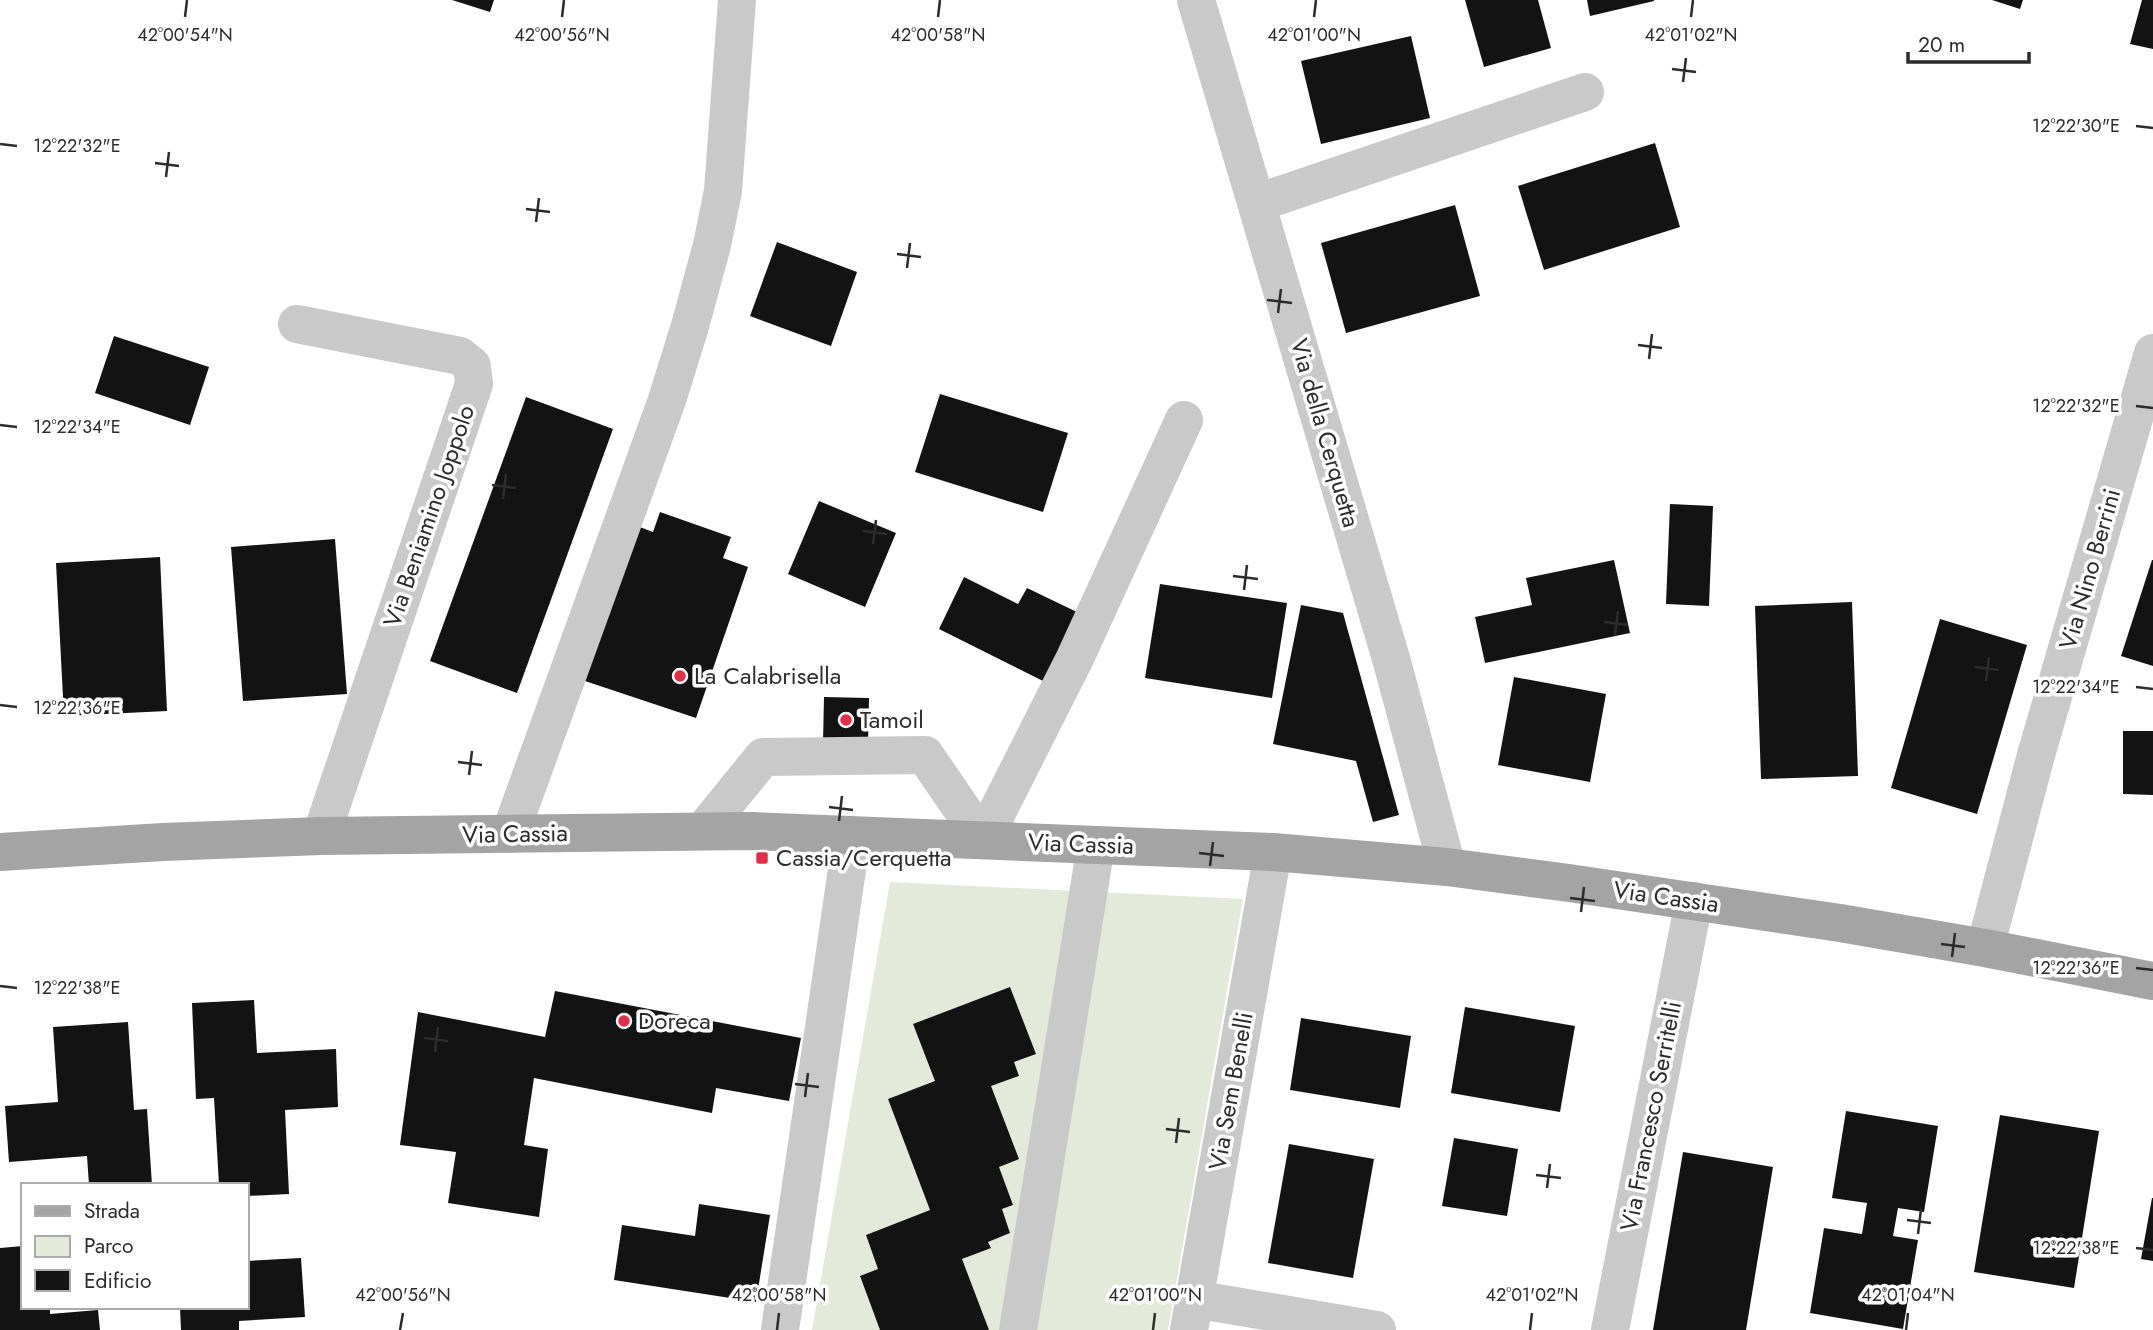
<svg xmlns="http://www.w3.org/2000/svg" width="2153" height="1330" font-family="Jost,sans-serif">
  <rect width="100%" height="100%" fill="#fff"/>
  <polygon fill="#e3ead9" points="890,882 1243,899 1168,1330 989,1330 962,1259 991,1247 988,1242 1010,1233 1002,1209 1013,1205 999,1167 991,1086 1019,1076 1014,1062 1035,1054 1010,987 913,1024 935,1081 888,1099 930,1210 866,1235 878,1269 860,1277 880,1330 812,1330"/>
  <g fill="#131313">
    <polygon points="452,0 494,0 490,12"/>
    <polygon points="1465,0 1538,0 1551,48 1484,67"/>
    <polygon points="1587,0 1654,0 1654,1 1590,16"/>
    <polygon points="1992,0 2023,0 2020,9"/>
    <polygon points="2142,0 2153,0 2153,49 2130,44"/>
    <polygon points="1411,36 1430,118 1321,144 1301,61"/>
    <polygon points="1655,143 1680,227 1544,270 1518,186"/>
    <polygon points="1455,205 1480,296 1346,333 1321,243"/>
    <polygon points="777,242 857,272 831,346 750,316"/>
    <polygon points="114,336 209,367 190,425 95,393"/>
    <polygon points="940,394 1068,433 1043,512 915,472"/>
    <polygon points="526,397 613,429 517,693 430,661"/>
    <polygon points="819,501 896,533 865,607 788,574"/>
    <polygon points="1670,504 1713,506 1709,606 1666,604"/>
    <polygon points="660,512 731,537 723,558 748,567 696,718 576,678 629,523 653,532"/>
    <polygon points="335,539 347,694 243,701 231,547"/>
    <polygon points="160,557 167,711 64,716 56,563"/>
    <polygon points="1614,560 1630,633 1485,663 1475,617 1532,605 1526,578"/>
    <polygon points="2152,560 2153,560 2153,666 2121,656"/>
    <polygon points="964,577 1018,604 1027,588 1081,614 1047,683 939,629"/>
    <polygon points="1160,584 1287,603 1272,698 1145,678"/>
    <polygon points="1852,602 1858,776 1761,779 1755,606"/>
    <polygon points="1301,605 1343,613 1399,815 1373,822 1356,761 1273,744"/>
    <polygon points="1940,619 2027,645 1977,814 1891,788"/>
    <polygon points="1514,677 1606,694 1590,782 1498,765"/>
    <polygon points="824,697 869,698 868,744 823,743"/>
    <polygon points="2123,731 2153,731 2153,795 2123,794"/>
    <polygon points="1010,987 1036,1054 1014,1062 1019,1076 991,1086 1019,1159 999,1167 1013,1205 1002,1209 1010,1233 988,1242 991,1248 962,1259 989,1330 880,1330 860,1276 878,1269 866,1235 930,1210 888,1099 935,1081 913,1024"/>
    <polygon points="555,991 801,1038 789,1101 716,1088 712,1113 534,1078 524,1145 548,1149 539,1217 448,1203 456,1152 400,1145 418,1012 545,1037"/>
    <polygon points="254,1000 257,1053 336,1049 338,1107 285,1110 289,1194 247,1196 247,1185 219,1185 214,1098 196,1099 192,1003"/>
    <polygon points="1465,1007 1575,1026 1560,1112 1451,1093"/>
    <polygon points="1301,1018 1411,1036 1400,1108 1290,1090"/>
    <polygon points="128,1022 134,1110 147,1109 152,1185 89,1185 87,1156 9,1162 5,1106 58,1102 53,1027"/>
    <polygon points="1846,1111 1938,1126 1924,1212 1898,1208 1893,1236 1918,1240 1903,1329 1810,1313 1824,1228 1862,1234 1867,1203 1832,1198"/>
    <polygon points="2000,1115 2099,1131 2074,1288 1974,1272"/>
    <polygon points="1454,1138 1518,1149 1507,1216 1442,1206"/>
    <polygon points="1289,1144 1374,1159 1353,1278 1268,1263"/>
    <polygon points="1683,1152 1773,1167 1746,1330 1653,1330"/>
    <polygon points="2152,1198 2153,1198 2153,1261 2141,1259"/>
    <polygon points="699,1204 770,1215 756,1302 614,1280 622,1225 695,1236"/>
    <polygon points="23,1246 23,1307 50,1307 50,1314 98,1310 100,1330 0,1330 0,1248"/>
    <polygon points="301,1258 305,1317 239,1321 239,1330 181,1330 180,1307 247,1307 247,1261"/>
  </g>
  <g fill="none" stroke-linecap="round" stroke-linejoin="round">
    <g stroke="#c9c9c9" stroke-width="38">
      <polyline points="1196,0 1392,662 1447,867"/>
      <polyline points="1257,203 1585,92"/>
      <polyline points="297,324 460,356 472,366 474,384 321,836"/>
      <polyline points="703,831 763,757 925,755 983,840 1075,658 1184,420"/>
      <polyline points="510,834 667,400 690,326 712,245 723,191 737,0"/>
      <polyline points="1985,948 2036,755 2153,353"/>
      <polyline points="1194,1299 1377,1330"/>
      <polyline points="780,1330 852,835"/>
      <polyline points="1018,1330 1096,845"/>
      <polyline points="1189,1330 1273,852"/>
      <polyline points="1610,1330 1694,901"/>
    </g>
    <polyline stroke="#a4a4a4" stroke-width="38" points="0,852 163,842 321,836 752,831 1273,852 1447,867 1569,883 1840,923 1985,948 2153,981"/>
  </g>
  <path fill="none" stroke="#2c2c2c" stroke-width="2.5" d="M185,17L187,0M562,17L564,0M938,17L940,0M1314,17L1316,0M1691,17L1693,0M1672,69L1696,72M1683,82L1686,58M2136,126L2153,128M0,144L17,146M155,163L179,166M166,177L169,152M526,209L550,212M536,222L539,198M897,254L921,257M907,268L910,243M1267,300L1292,303M1278,313L1281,289M1638,345L1662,348M1649,359L1652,334M2136,406L2153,408M0,425L17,427M492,485L516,488M503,499L506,474M863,531L887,534M873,544L876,520M1233,576L1258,579M1244,590L1247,565M1604,622L1628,625M1615,635L1618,611M1975,667L1999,670M1986,681L1989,657M2136,687L2153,689M0,705L17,707M458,762L482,765M469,775L472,751M829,807L853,810M839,821L842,796M1199,853L1224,856M1210,866L1213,842M1570,898L1595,901M1581,912L1584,887M1941,944L1965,947M1952,957L1955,933M2136,968L2153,970M0,986L17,988M424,1038L448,1041M435,1052L438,1027M795,1084L819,1087M805,1097L808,1073M1166,1129L1190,1132M1176,1143L1179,1118M1536,1175L1561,1178M1547,1188L1550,1164M1907,1220L1931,1223M1918,1234L1921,1209M2136,1248L2153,1250M400,1330L403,1313M777,1330L779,1313M1153,1330L1155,1313M1530,1330L1532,1313M1906,1330L1908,1313"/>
  <g fill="#e12f4a" stroke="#fff" stroke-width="2.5">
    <circle cx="680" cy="676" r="7"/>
    <circle cx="846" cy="720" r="7"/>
    <rect x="755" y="851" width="14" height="14" rx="3.5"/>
    <circle cx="624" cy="1021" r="7"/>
  </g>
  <g text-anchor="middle" stroke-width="7" stroke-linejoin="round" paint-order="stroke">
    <g font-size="24" fill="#2c2c2c" stroke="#fff">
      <text transform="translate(1325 433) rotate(74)" y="8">Via della Cerquetta</text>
      <text transform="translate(429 516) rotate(-71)" y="8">Via Beniamino Joppolo</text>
      <text transform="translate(2090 569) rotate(-74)" y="8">Via Nino Berrini</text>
      <text transform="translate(515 834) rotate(-1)" y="8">Via Cassia</text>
      <text transform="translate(1081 844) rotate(2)" y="8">Via Cassia</text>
      <text transform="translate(1666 897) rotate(8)" y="8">Via Cassia</text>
      <text transform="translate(1231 1091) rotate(-80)" y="8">Via Sem Benelli</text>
      <text transform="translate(1651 1116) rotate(-79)" y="8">Via Francesco Serritelli</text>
    </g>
    <g font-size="24" fill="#2c2c2c" stroke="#fff" text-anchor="start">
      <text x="694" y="684">La Calabrisella</text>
      <text x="860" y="728">Tamoil</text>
      <text x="776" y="866">Cassia/Cerquetta</text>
      <text x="638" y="1029">Doreca</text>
    </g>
  </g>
  <g font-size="18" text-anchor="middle" fill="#2c2c2c" stroke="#fff" stroke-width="7" stroke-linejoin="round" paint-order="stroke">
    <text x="185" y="41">42°00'54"N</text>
    <text x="562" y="41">42°00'56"N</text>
    <text x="938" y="41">42°00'58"N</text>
    <text x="1314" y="41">42°01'00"N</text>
    <text x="1691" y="41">42°01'02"N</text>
    <text x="2076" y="132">12°22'30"E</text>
    <text x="77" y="152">12°22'32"E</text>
    <text x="2076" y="412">12°22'32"E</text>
    <text x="77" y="433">12°22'34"E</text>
    <text x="2076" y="693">12°22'34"E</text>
    <text x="77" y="714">12°22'36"E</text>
    <text x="2076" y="974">12°22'36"E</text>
    <text x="77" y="994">12°22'38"E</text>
    <text x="2076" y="1254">12°22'38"E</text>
    <text x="403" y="1301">42°00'56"N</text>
    <text x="779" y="1301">42°00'58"N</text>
    <text x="1155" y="1301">42°01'00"N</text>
    <text x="1532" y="1301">42°01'02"N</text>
    <text x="1908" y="1301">42°01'04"N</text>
  </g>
  <rect x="21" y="1183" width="228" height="126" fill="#ffffff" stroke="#ababab" stroke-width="2"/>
  <rect x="35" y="1206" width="35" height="10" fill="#a4a4a4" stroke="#ababab" stroke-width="2"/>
  <text x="84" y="1218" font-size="21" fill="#2c2c2c">Strada</text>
  <rect x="35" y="1236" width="35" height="21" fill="#e3ead9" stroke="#ababab" stroke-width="2"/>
  <text x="84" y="1253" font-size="21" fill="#2c2c2c">Parco</text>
  <rect x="35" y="1270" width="35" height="21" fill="#131313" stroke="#ababab" stroke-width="2"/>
  <text x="84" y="1288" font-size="21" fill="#2c2c2c">Edificio</text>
  <path d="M1908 52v10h121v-10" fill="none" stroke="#2c2c2c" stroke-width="3.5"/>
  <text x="1918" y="52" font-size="21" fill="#2c2c2c" stroke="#ffffff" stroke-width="5" paint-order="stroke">20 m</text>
</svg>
